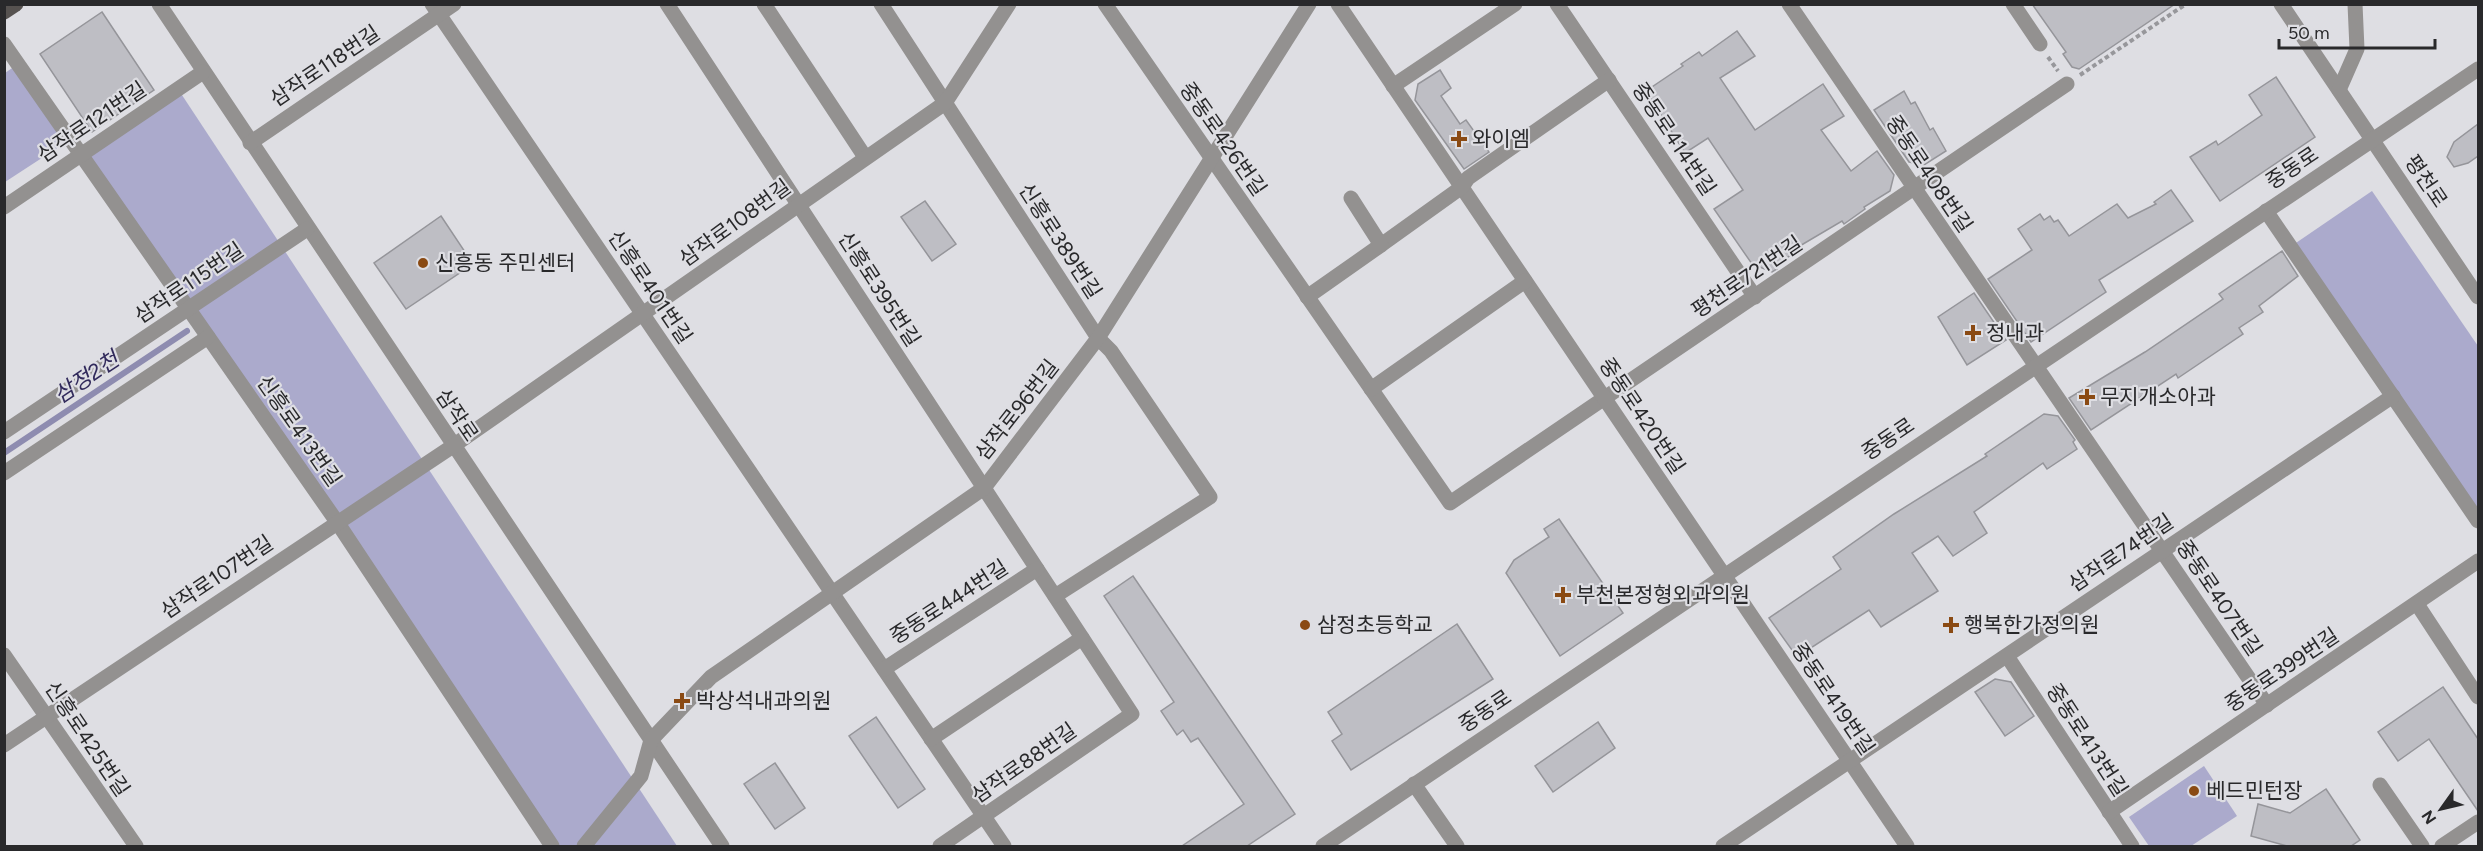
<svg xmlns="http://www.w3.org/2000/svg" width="2483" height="851" font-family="Figtree,'Noto Sans KR',sans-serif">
  <rect width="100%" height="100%" fill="#dedee3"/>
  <g fill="#abaacc">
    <polygon points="18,64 71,139 5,182 5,73"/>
    <polygon points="178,89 677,846 553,846 81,154"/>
    <polygon points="2372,191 2478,346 2478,521 2290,247"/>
    <polygon points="2204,766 2237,816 2191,846 2149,846 2129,817"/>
  </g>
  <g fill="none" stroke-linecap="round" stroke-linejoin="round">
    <polyline stroke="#8e8cb0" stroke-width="6" points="4,453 187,331"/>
  </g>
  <g fill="#bebec4" stroke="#95959a" stroke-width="1.5">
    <polygon points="2032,4 2175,4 2079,69 2072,67 2063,54 2066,52"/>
    <polygon points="102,12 154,90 92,132 40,54"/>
    <polygon points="1737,31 1755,56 1720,78 1755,130 1823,84 1844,116 1821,130 1851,171 1877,151 1894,175 1890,191 1864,207 1865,209 1844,224 1842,221 1798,247 1801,250 1775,264 1777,269 1772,272 1752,264 1714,209 1743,190 1708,138 1685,153 1646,91 1683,66 1681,64 1699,52 1702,56"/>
    <polygon points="1440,70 1451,88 1441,96 1460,124 1466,120 1489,152 1464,169 1415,100 1418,84"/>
    <polygon points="2276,77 2315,137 2220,201 2190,157 2216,141 2218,145 2262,115 2249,95"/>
    <polygon points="1904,91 1911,104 1915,102 1930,130 1933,128 1946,151 1924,165 1909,162 1874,110"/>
    <polygon points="2478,124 2478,156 2468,163 2454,167 2447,157 2454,142"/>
    <polygon points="2171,190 2193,221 2099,280 2106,292 2031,342 1988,279 2032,250 2018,229 2040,214 2044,220 2050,216 2054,222 2058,220 2069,236 2117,204 2128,218 2156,204 2154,202"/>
    <polygon points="925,201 956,244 932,261 901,217"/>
    <polygon points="441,216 473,264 406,309 374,263"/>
    <polygon points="2282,251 2298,276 2259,306 2263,312 2239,328 2243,334 2178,378 2176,374 2091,430 2069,398 2145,352 2223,299 2219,294"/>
    <polygon points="1974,293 2006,340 1967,365 1938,317"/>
    <polygon points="2044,414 2058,416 2075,440 2073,442 2077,449 2047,469 2043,463 1974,512 1987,533 1953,556 1938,536 1912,553 1938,591 1881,627 1869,610 1797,657 1769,618 1841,569 1833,557 1894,514 1987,456 1985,454"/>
    <polygon points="1559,519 1623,613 1560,656 1506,573 1514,560 1549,537 1544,529"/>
    <polygon points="1133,576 1295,814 1247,846 1182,846 1244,804 1198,738 1191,742 1183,730 1177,735 1161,711 1174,702 1104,596"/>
    <polygon points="1457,624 1493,679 1351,770 1332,741 1342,734 1328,712"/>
    <polygon points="1995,679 2011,682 2034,716 2005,736 1975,692"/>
    <polygon points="2443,687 2478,739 2478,811 2429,739 2398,761 2378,732"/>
    <polygon points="876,717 925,789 898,808 849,736"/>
    <polygon points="1598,722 1615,748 1553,792 1535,766"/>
    <polygon points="775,763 805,808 775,829 744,784"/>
    <polygon points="2326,789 2360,840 2351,846 2287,846 2251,836 2258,804 2290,813"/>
  </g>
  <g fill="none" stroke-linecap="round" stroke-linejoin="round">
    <g stroke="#97979b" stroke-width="4" stroke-dasharray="4.5 3" stroke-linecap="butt">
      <polyline points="2048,57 2058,71"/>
      <polyline points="2080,75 2186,4"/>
    </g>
    <g stroke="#939190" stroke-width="15">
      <polyline points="159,4 722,846"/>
      <polyline points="432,4 1004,846"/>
      <polyline points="667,4 1132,714 940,846"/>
      <polyline points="764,4 865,157"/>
      <polyline points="881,4 1098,338 1111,351 1210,497 1055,596"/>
      <polyline points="1105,4 1450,503 2067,84"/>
      <polyline points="1338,4 1907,846"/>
      <polyline points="1557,4 1755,297"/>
      <polyline points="1789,4 2267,705"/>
      <polyline points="2013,4 2040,44"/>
      <polyline points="2281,4 2478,297"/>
      <polyline points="4,44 337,522 552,846"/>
      <polyline points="1393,86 1515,4"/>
      <polyline points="2339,90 2357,49 2355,4"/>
      <polyline points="250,143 454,4"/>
      <polyline points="4,207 203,72"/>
      <polyline points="2266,211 2478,521"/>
      <polyline points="1381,245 1462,187 1468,178 1609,80"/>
      <polyline points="1307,297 1381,245 1351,198"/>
      <polyline points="1371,389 1525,281"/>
      <polyline points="4,432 307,229"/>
      <polyline points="4,473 208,337"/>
      <polyline points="2417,604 2478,697"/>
      <polyline points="4,655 136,846"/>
      <polyline points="2007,656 2132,846"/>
      <polyline points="884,669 1037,569"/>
      <polyline points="931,739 1082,638"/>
      <polyline points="4,745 453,446 945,103 1009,4"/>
      <polyline points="1414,784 1457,846"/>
      <polyline points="2380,785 2422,846"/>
      <polyline points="2109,812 2478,561"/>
      <polyline points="584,846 641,776 651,740 711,677 984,488 1098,338 1309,4"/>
      <polyline points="1323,846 2478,69"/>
      <polyline points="1723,846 2393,396"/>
      <polyline points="2442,846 2478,822"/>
    </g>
    <polyline stroke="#565250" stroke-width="15" points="4,12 16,4"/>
  </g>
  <g fill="#8a4a13" stroke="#dedee3" stroke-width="2">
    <path d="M1456 130h6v6h6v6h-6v6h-6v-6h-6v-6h6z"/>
    <circle cx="423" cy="263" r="6"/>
    <path d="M1970 324h6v6h6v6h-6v6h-6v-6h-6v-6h6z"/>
    <path d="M2084 388h6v6h6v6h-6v6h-6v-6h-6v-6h6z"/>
    <path d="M1560 586h6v6h6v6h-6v6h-6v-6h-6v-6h6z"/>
    <circle cx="1305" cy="625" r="6"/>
    <path d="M1948 616h6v6h6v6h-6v6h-6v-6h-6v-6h6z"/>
    <path d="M679 692h6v6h6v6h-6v6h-6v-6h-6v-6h6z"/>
    <circle cx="2194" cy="791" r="6"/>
  </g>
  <g text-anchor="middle" stroke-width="4.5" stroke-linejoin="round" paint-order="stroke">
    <g font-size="21" fill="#29292b" stroke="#dedee3">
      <text transform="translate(325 66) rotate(-34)" y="7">삼작로118번길</text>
      <text transform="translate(92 122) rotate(-34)" y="7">삼작로121번길</text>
      <text transform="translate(1223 139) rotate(55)" y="7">중동로426번길</text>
      <text transform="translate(1674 139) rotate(56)" y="7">중동로414번길</text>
      <text transform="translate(2292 168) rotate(-34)" y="7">중동로</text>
      <text transform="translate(1929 174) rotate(56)" y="7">중동로408번길</text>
      <text transform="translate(2426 181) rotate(56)" y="7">평천로</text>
      <text transform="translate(735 223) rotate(-36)" y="7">삼작로108번길</text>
      <text transform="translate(1060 241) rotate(57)" y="7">신흥로389번길</text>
      <text transform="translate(1747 277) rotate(-34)" y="7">평천로721번길</text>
      <text transform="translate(189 283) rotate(-34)" y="7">삼작로115번길</text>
      <text transform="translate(650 287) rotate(56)" y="7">신흥로401번길</text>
      <text transform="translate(879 289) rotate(57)" y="7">신흥로395번길</text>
      <text transform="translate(1017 410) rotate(-52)" y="7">삼작로96번길</text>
      <text transform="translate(457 415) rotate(56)" y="7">삼작로</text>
      <text transform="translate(1642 416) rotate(56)" y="7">중동로420번길</text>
      <text transform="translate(299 431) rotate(55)" y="7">신흥로413번길</text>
      <text transform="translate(1888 439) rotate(-34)" y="7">중동로</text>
      <text transform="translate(2121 553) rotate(-34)" y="7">삼작로74번길</text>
      <text transform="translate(217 577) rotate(-34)" y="7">삼작로107번길</text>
      <text transform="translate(2219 598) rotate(56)" y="7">중동로407번길</text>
      <text transform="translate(949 602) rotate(-33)" y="7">중동로444번길</text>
      <text transform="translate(2282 670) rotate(-34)" y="7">중동로399번길</text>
      <text transform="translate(1833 699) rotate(56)" y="7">중동로419번길</text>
      <text transform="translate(1485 711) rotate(-34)" y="7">중동로</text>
      <text transform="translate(87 739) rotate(56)" y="7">신흥로425번길</text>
      <text transform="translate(2087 740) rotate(57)" y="7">중동로413번길</text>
      <text transform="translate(1024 763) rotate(-35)" y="7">삼작로88번길</text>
    </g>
    <g font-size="21" fill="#29292b" stroke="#dedee3" text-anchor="start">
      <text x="1472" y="146">와이엠</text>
      <text x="435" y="270">신흥동 주민센터</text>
      <text x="1986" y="340">정내과</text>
      <text x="2100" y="404">무지개소아과</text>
      <text x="1576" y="602">부천본정형외과의원</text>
      <text x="1317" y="632">삼정초등학교</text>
      <text x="1964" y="632">행복한가정의원</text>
      <text x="696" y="708">박상석내과의원</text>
      <text x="2206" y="798">베드민턴장</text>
    </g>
    <g font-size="22" font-style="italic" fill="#322b5c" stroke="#dedee3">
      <text transform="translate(86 377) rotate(-34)" y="8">삼정2천</text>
    </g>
  </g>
  <rect width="2483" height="851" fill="none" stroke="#29292b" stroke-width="12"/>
  <g transform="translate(2441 809) rotate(236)" stroke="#dedee3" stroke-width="4.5" paint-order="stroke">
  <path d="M0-4.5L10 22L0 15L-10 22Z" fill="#29292b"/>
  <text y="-9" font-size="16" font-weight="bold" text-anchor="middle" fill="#29292b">N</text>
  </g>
  <path d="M2279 39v9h156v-9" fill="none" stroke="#29292b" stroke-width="3"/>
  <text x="2288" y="39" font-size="18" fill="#29292b" stroke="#dedee3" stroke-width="4.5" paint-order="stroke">50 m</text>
</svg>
